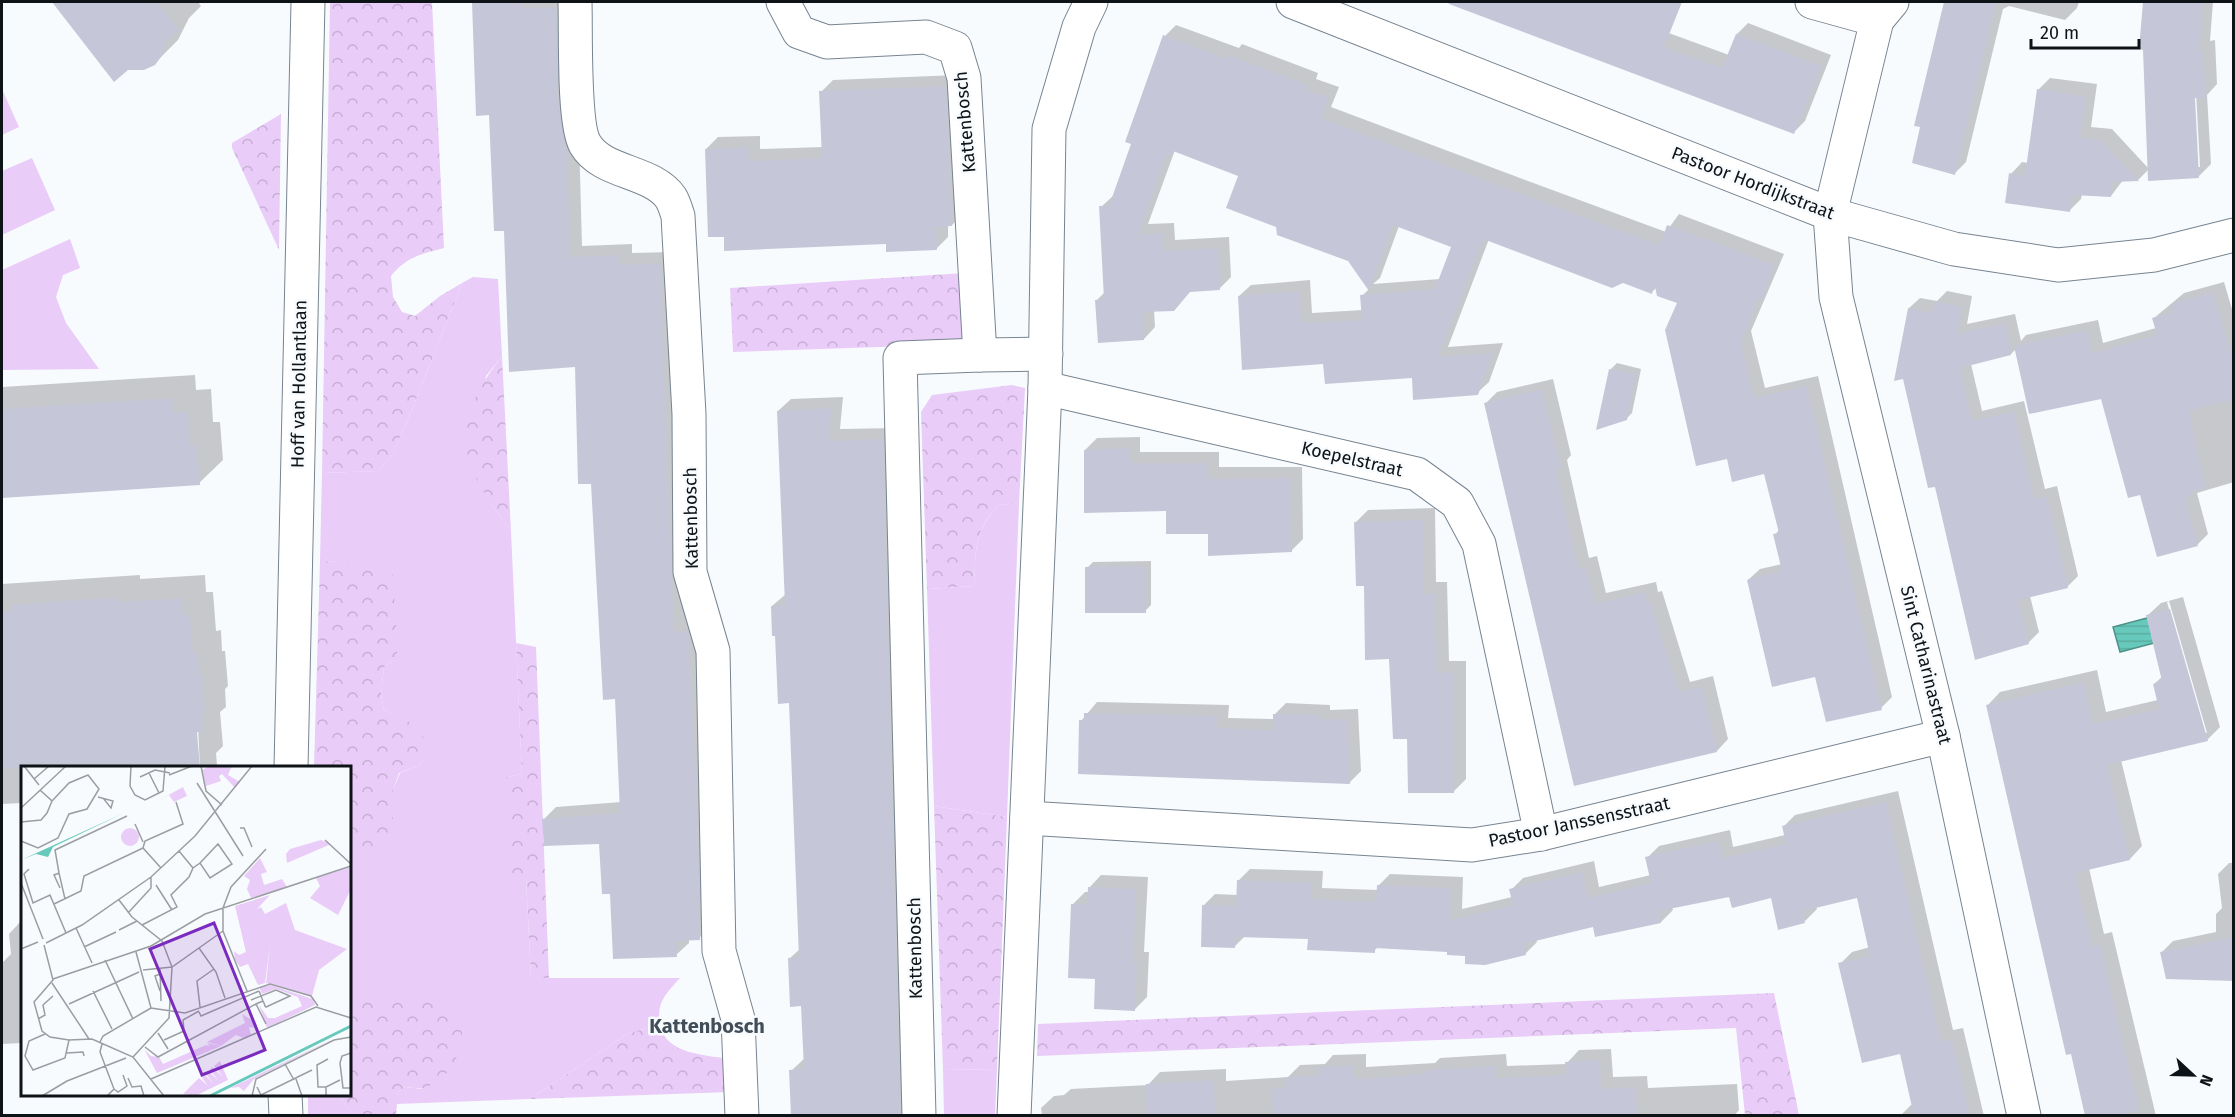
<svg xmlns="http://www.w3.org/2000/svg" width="2235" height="1117" font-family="'Fira Sans',sans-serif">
  <defs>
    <pattern id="forest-crowns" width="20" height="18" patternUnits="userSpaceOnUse" patternTransform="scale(1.5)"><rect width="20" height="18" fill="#e9ccf8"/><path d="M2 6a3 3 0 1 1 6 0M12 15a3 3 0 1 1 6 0" fill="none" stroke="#c7aed4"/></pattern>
    <pattern id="water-rules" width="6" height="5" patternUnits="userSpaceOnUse" patternTransform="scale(1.5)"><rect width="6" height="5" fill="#67c9bb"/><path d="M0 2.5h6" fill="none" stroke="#58aca0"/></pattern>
  </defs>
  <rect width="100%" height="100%" fill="#f8fbfe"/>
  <g fill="#e9ccf8">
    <polygon points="2,89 19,127 2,135"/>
    <polygon points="32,158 55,210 2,235 2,171"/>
    <polygon points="70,239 80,268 63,275 56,297 66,323 99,369 2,370 2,270"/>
    <path d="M473,277L498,279L502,356L486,376L469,461L494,508L511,531L522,774L507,777L526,878L531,978H680C666,994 656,1002 660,1024L627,1034L530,1099L396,1104L398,1092L405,1087L422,1089L357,996H350V846H381L393,837V790L400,773L420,765C433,737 409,720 384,710L381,695L384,667L394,660L392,565L320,561L322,473L378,471L390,459L408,420L462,283Z"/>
    <path d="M1019,503L1007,817L934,806L927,589L974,586C976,552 973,532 999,505Z"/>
    <polygon points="997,1069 995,1115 944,1115 943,1070"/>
    <polygon points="308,1094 338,1095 354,1115 308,1115"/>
  </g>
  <g fill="url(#forest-crowns)">
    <path d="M330,2H432L444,248C421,254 406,257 391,276L393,297L402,312L415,316L440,296L462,283L408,420L390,459L378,471L322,473Z"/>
    <polygon points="281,114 279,250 232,148 232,143"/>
    <polygon points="965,273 967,344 733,352 730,288"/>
    <path d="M502,356L511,531C492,506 470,476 464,445C459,418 486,376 502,356Z"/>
    <path d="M1012,385L1025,388L1019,503L999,505C973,531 976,552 974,586L927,589L921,412L932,395Z"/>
    <path d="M320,561L392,564L398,650L394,660L384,667L381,695L384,710C411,721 436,732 420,765L399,773L393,790V837L390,843L381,846H350V768L314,767Z"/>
    <polygon points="516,643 536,647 549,978 531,978 526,878 510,873 507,777 522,774"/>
    <polygon points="934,806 1007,817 997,1069 943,1070"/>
    <polygon points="1774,993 1799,1115 1745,1115 1736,1028 1037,1056 1038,1024"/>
    <path d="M350,996C374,995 420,992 442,1002C480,1019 458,1080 423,1088C418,1089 410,1087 405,1087L398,1092L396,1115H354L338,1095L350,1094Z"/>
    <path d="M660,1024C665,1055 707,1055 730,1059L731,1092L530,1099L627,1034Z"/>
  </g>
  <polygon fill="url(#water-rules)" stroke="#4c928a" stroke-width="1.5" points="2166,613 2173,638 2120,652 2113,627"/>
  <g fill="#0003" fill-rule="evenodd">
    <polygon points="54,2 198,2 201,6 189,18 178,40 154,64 128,69 114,79"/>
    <polygon points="473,2 568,2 579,137 582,246 632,244 632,253 672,252 686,620 700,619 712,926 699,938 689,939 689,943 676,955 612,892 600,842 544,819 556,807 621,802 616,698 593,482 576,366 505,229 490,113 478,114"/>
    <polygon points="1445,2 1594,2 1592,5 1729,55 1737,34 1748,23 1831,55 1805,121 1794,132"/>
    <polygon points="1946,2 2079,2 2077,8 2065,20 2009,6 2003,9 1966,162 1955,173 1922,126 1916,124"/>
    <path d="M2144,2H2213L2210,41L2215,40L2217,84L2207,95L2211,164L2199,176L2144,48H2140ZM2193,91H2196L2200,167H2197Z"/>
    <path d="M1176,25L1239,48L1242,44L1318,73L1316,79L1339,87L1331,107L1520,178L1666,232L1679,214L1784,254L1751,331L1765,388L1818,376L1892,697L1881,708L1816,675L1748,580L1760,569L1782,564L1775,535L1779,530L1766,472L1728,457L1679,302L1657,287L1652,292L1489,239L1448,347L1503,343L1489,382L1477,393L1413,377L1325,363L1239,296L1251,285L1310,280L1312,313L1363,310L1362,296L1369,289L1349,260L1278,226L1240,175L1175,150L1148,224L1174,223L1175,240L1229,237L1231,277L1220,288L1191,290L1154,310L1155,327L1144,339L1097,300L1105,292L1101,207L1114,195L1133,143L1165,36ZM1399,226L1453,246L1440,279L1373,284L1380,278Z"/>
    <polygon points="957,75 964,213 952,225 948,225 948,237 936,249 887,243 725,235 706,149 718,137 760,136 760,149 823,147 821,92 833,80"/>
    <polygon points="2050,78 2097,84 2091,127 2112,129 2149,169 2138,180 2123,180 2111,196 2082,194 2081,199 2069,211 2011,174 2022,162 2028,163 2038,90"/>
    <polygon points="2224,282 2234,316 2234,482 2197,493 2208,534 2197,545 2141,493 2102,397 2016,349 2011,354 1971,364 1982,411 2024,401 2045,489 2057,486 2078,576 2067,587 2030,596 2039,632 2028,643 1909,308 1920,298 1937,301 1947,291 1972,296 1967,324 2015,314 2021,341 2026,335 2098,320 2103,343 2156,328 2154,318 2184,293"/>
    <polygon points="1617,363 1641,369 1632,413 1626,419 1598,427 1611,369"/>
    <polygon points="195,375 196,390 211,389 213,422 220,422 223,460 199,483 2,496 2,387"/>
    <polygon points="1553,379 1571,455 1567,460 1589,558 1597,556 1606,593 1656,582 1658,592 1662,591 1690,682 1713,676 1728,739 1717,751 1575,784 1486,403 1497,392"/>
    <polygon points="843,397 840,429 895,428 917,1116 792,1116 791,1071 805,1058 802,1004 789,959 801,948 791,701 772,606 786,594 778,411 791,399"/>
    <polygon points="1140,437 1140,452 1219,452 1219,467 1302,467 1303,539 1291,551 1210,532 1168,509 1085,450 1097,438"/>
    <polygon points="1435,508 1436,582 1447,582 1449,661 1466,661 1466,779 1454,791 1391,658 1365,584 1356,522 1368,510"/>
    <polygon points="1151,561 1151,605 1145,611 1087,568 1093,562"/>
    <polygon points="140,575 140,579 205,575 206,592 213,592 216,631 221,630 222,651 225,651 228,686 225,689 226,707 220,712 223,746 216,753 217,765 214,768 200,768 198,725 22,768 22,803 2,804 2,584"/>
    <path d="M2183,597L2220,727L2207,740L2121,760L2142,846L2130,859L2089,868L2104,934L2112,932L2156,1116H2087L1988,705L2000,692L2097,670L2106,712L2158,700L2154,684L2163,676L2148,615L2161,603ZM2169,601L2207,733H2204L2167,602Z"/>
    <polygon points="1097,702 1229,705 1228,718 1275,719 1275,714 1286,703 1330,705 1330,710 1358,709 1361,771 1350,782 1081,721"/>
    <polygon points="1898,791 1953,1030 1963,1028 1984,1116 1900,1116 1912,1104 1901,1053 1840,964 1852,952 1870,947 1858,896 1816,906 1817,909 1805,921 1772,896 1730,895 1672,907 1673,910 1661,922 1594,925 1536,939 1537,942 1525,954 1467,955 1449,950 1378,947 1374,951 1309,937 1245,936 1235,946 1203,906 1215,894 1238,895 1238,881 1250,869 1323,871 1322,888 1378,890 1378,886 1390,874 1463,877 1462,909 1512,897 1511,890 1523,878 1594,861 1599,887 1651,875 1647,858 1659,846 1730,830 1733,847 1785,835 1783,827 1795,815"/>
    <polygon points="2229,863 2234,863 2234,979 2162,952 2173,941 2216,932 2216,914 2222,908 2218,874"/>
    <polygon points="1101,875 1148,877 1144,952 1149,952 1147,997 1135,1009 1096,977 1073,904 1085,892 1089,892 1089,888"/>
    <polygon points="22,920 22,1043 2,1044 2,963 11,954 9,934"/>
    <polygon points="1611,1049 1613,1077 1647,1076 1648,1088 1737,1084 1739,1110 1734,1116 1042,1116 1041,1108 1054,1096 1064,1095 1071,1089 1148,1085 1160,1072 1226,1069 1226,1081 1288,1077 1300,1065 1325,1064 1333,1055 1366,1054 1366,1067 1435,1063 1440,1058 1506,1054 1507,1066 1566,1064 1579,1050"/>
  </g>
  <g fill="#c5c7d8">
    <polygon points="52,2 156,2 179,30 167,40 163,54 155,65 144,70 128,70 114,82"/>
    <polygon points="472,2 521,2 522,9 556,7 558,98 567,150 570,257 620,255 620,265 660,263 674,632 688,631 689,637 699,869 700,940 676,941 677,957 613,959 610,894 602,894 599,844 544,846 542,819 620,813 615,699 603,700 591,484 578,484 575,367 509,372 504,231 494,231 489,115 476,116"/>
    <polygon points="1449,2 1682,2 1664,47 1722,68 1736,34 1822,66 1794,134 1449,4"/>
    <polygon points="1944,2 1996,2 1955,175 1912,163 1920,127 1914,126"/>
    <polygon points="2143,2 2203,2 2199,52 2203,52 2206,98 2195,98 2199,178 2148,181 2143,50 2139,49"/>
    <polygon points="1163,35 1228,59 1229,55 1308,85 1306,90 1329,98 1321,118 1508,189 1660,245 1667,225 1774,265 1762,299 1758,298 1741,343 1754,398 1807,386 1882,710 1826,722 1815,677 1772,687 1747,580 1782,571 1773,534 1779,533 1764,474 1732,482 1727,459 1696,466 1665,330 1677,303 1657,296 1654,282 1652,294 1623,283 1612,288 1483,239 1438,357 1493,353 1478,395 1413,400 1412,378 1325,384 1323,364 1242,370 1238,296 1299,291 1301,323 1362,320 1360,295 1435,289 1451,247 1393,225 1369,291 1348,261 1277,235 1276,227 1226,208 1238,176 1173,151 1171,156 1167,154 1138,235 1163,233 1164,251 1218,248 1220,290 1190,292 1174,311 1143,312 1144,340 1098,343 1095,300 1104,299 1099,206 1109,206 1131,144 1125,142"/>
    <polygon points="946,86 952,226 936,227 937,250 886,252 886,244 724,251 724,237 708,237 705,149 748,147 749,161 822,158 819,91"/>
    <polygon points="2037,89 2086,96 2080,138 2100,140 2139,181 2112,182 2111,197 2072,195 2070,212 2005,203 2009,173 2025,176"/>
    <polygon points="2213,292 2234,364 2234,399 2189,411 2205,488 2190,492 2192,496 2185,498 2198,546 2157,557 2140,495 2128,498 2101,399 2029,414 2014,346 2087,330 2092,353 2157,335 2152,318 2174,312 2172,304"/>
    <polygon points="1935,301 1962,307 1957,334 2005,323 2011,355 1960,368 1972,421 2014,411 2034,499 2047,496 2068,588 2018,600 2029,644 1975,660 1935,487 1928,488 1903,379 1894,381 1908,308 1932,313"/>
    <polygon points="1609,369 1636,374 1627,420 1596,430"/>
    <polygon points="1542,389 1561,468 1556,469 1578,569 1586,567 1595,604 1645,592 1647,602 1650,601 1679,692 1702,687 1717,752 1574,786 1484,403"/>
    <polygon points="172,398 173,413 188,412 190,445 197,444 200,485 2,498 2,409"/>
    <polygon points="831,408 829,441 883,439 900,1116 791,1116 789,1070 804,1069 801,1006 790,1007 788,958 799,958 789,703 778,704 775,636 772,636 771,606 785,605 777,411"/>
    <polygon points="1129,448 1129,463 1208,463 1208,479 1291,478 1292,552 1208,556 1208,534 1166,534 1166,511 1084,513 1084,450"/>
    <polygon points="1423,520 1424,594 1435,593 1437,673 1454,672 1454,793 1408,793 1407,739 1393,739 1389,659 1365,660 1364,586 1356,586 1354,522"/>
    <polygon points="1125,566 1146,567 1146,613 1085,613 1085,567"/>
    <polygon points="117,597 118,602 182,598 183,615 190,615 193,653 198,653 199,674 202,674 205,711 202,711 203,732 197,732 200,768 2,768 2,612 12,611 12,605"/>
    <polygon points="2170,609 2208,741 2107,765 2130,860 2075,873 2092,946 2100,944 2139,1110 2116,1116 2085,1116 2071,1054 2066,1055 1986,705 2084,682 2093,724 2159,709 2153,684 2162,681 2146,615"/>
    <polygon points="1084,713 1218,716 1218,728 1273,730 1273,714 1319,715 1319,720 1347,719 1350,784 1078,774 1079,720 1084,720"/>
    <polygon points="1886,802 1941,1042 1952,1039 1970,1116 1914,1116 1900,1054 1862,1063 1838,963 1870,956 1857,898 1803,911 1805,923 1778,930 1771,898 1732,908 1729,897 1659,911 1661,923 1595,937 1593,927 1523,944 1526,955 1485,965 1465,964 1465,956 1447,955 1447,952 1375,948 1375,953 1307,950 1308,939 1236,937 1235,948 1201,947 1202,905 1236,906 1237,880 1311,883 1311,899 1376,902 1377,885 1451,888 1450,920 1513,905 1509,889 1582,872 1588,898 1651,883 1645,857 1718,841 1722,858 1786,844 1782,826"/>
    <polygon points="1088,887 1136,889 1133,964 1137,964 1135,1011 1094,1009 1095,979 1068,978 1071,904 1087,904"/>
    <polygon points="2234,937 2234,981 2166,979 2160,952"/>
    <polygon points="1600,1060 1601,1089 1635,1087 1637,1116 1273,1116 1272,1089 1286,1088 1286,1077 1320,1075 1319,1067 1354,1065 1354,1079 1426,1074 1426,1070 1495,1066 1495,1078 1566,1075 1565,1062"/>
    <polygon points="1214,1080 1215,1116 1147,1116 1146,1084"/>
  </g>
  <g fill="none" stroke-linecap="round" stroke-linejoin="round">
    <g stroke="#778490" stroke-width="35">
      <g id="street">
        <path d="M575,2C576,31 573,123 585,144C602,174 652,170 671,198C674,203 676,210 678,216L689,414L690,572L713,651L719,951L738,1019L742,1116"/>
        <polyline points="783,2 799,32 827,42 926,37 955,48 964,78 980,355 1046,354"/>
        <polyline points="1293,2 1830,214 1954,249 2058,265 2154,255 2234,235"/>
        <polyline points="1812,2 1877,20"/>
        <polyline points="1892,2 1877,20 1830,214 1836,297 1943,736 2024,1116"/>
        <polyline points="1045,388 1417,474 1457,503 1479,544 1541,834"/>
        <polyline points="291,768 308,2"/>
        <polyline points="1027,818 1472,845 1541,834 1943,736"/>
        <polyline points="285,1094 286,1116"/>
        <polyline points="919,1116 900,358 980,355"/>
        <polyline points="1014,1116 1045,388 1049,129 1079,27 1091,2"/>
      </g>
    </g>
    <use href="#street" stroke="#fff" stroke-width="33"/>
  </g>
  <g text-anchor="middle" stroke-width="5" stroke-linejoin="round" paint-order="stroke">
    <g font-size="18" fill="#0e1317" stroke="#f8fbfe">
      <text transform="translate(965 122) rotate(-95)" y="6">Kattenbosch</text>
      <text transform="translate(1753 183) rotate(21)" y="6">Pastoor Hordijkstraat</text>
      <text transform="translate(299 384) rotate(-89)" y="6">Hoff van Hollantlaan</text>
      <text transform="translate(1352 459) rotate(13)" y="6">Koepelstraat</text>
      <text transform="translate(691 518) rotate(-91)" y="6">Kattenbosch</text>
      <text transform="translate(1926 665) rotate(76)" y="6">Sint Catharinastraat</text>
      <text transform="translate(1579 822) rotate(-12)" y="6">Pastoor Janssensstraat</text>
      <text transform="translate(915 948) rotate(-91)" y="6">Kattenbosch</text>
    </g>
    <g font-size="20" font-weight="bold" fill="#414d58" stroke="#f8fbfe">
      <text x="707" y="1033">Kattenbosch</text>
    </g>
  </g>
  <g transform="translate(21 766)">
    <rect width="330" height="330" fill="#f8fbfe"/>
    <path d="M189,0H211L207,9L219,16L214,22L201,8L198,10L200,15L185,20L181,4ZM162,21L166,30L153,36L148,29L133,37ZM100 71a9 9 0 1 1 18 0a9 9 0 1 1-18 0ZM300,74L310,78L266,97L265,88L269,83ZM239,92L246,106L240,108L243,119L261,113L266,121L230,132L226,123L229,114L223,110ZM330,101V123L317,149L289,132L299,120L295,112ZM249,129L236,143L240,141L244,148L265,137L274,164L326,183L298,204L291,230L245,217L249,179L244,217L237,219L227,198L219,201L214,194L213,185L218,189L225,186L214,140ZM249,219L292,233L294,239L246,262L238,239L247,252H254L281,240L277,231L255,223L241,228L238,221ZM221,248L231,254L234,262L228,261L230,269L222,272L215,269L200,280L186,276L224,257ZM312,273L233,313L223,325L218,321L209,322ZM199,295L207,314L174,330L162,328L178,312L187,320L181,312L184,309L192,317L185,308L187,305L197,314L189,304L191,301L202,311L193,300Z" fill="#e9ccf8"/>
    <path d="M186,277L200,280L136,307L123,283L130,290L138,291L142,298L185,279L189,280Z" fill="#e9ccf8"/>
    <path d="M103,47L32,81L27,91L15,88L0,94Z" fill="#67c9bb"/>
    <path fill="none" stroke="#67c9bb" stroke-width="3" d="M189,330L330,260"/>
    <path fill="none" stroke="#9a9ea2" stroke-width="1.5" d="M3,0L18,19M110,0L109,20L114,29L124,34L142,25L144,0M180,0L185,25L201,39M128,7L138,27M148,9L171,0M119,11L134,4L149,7M13,13L28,0M176,17L222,90M77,31L92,35L90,42L82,32M0,42L45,0M0,56L20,54L26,47L31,35L19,24M114,58L122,76M219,62H223L231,81M304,74L330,98M0,75L17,82L37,72L48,48L66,43L78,23L67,9L48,17L31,35M122,82L124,75L162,58L155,36M158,85L172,102M8,103L3,108L12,137L29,129L45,167M38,107L34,84L106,50M0,117L22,173M135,119L151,144M39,122L33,109L38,107L44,133M98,134L111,151L141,175L151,201L148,252L112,291M33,138L60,125L63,110L122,82L140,102M107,147L130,122V111M121,159L156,141L150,129L168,111L172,102L179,97L189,112L211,98L197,78L179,97M55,162L71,197M98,164L116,155M25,177L61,159L130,111L174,70L231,0M23,179L32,214L13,236L21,265L29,271L48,274L71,273L112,291L143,330M63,181L95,166M178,182L195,206L204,232M0,183L17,176M115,186L130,242L164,247L249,218L290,230L297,240M84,194L112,253M139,203L140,235M122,204L151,201L202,165M32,213L130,180L184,148L330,100M31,217L68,273M72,225L91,263M139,225L134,210L139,208M226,225L202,165V142L210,121L245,83M230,234L255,224L269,230L245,241L244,240L243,237L242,235L238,225M242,235L235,238L245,258M48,238L118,206M179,241L176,215L193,203M178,246L180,250L238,225M17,253L24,249L22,239L32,230M137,267L147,283M24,268L8,275L4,290L12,304L44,292L48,274M143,274L163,265L162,254L178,245M79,276L82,270L130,242M81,278L79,286L93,323L86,330M124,281L137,291L235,238M46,287L62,286L63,290M330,287L321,290L319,297L322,322H330M264,298L273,314M107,312L111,321L120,320L123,330M130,313L295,241L330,252M275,313L281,330M236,321L240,329L291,304M305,321H297L296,299L307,293M93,323L97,326L106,320L102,309M21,330L46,315L105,292M231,330L235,313L313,274L330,271M305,330V321L319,314"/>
    <path fill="#7b2cbf" fill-opacity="0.15" stroke="#7b2cbf" stroke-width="3" d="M193,157L244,284L181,309L129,183Z"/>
    <rect width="330" height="330" fill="none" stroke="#0e1317" stroke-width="3"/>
  </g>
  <rect width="2235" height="1117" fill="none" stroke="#0e1317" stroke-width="6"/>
  <g transform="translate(2193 1075) rotate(112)" stroke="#f8fbfe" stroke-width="4.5" paint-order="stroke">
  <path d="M0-4.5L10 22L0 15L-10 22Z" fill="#0e1317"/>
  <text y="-9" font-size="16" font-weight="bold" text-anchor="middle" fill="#0e1317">N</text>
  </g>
  <path d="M2031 39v9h108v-9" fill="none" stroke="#0e1317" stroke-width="3"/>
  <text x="2040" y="39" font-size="18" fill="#0e1317" stroke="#f8fbfe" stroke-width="4.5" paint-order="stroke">20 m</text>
</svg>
